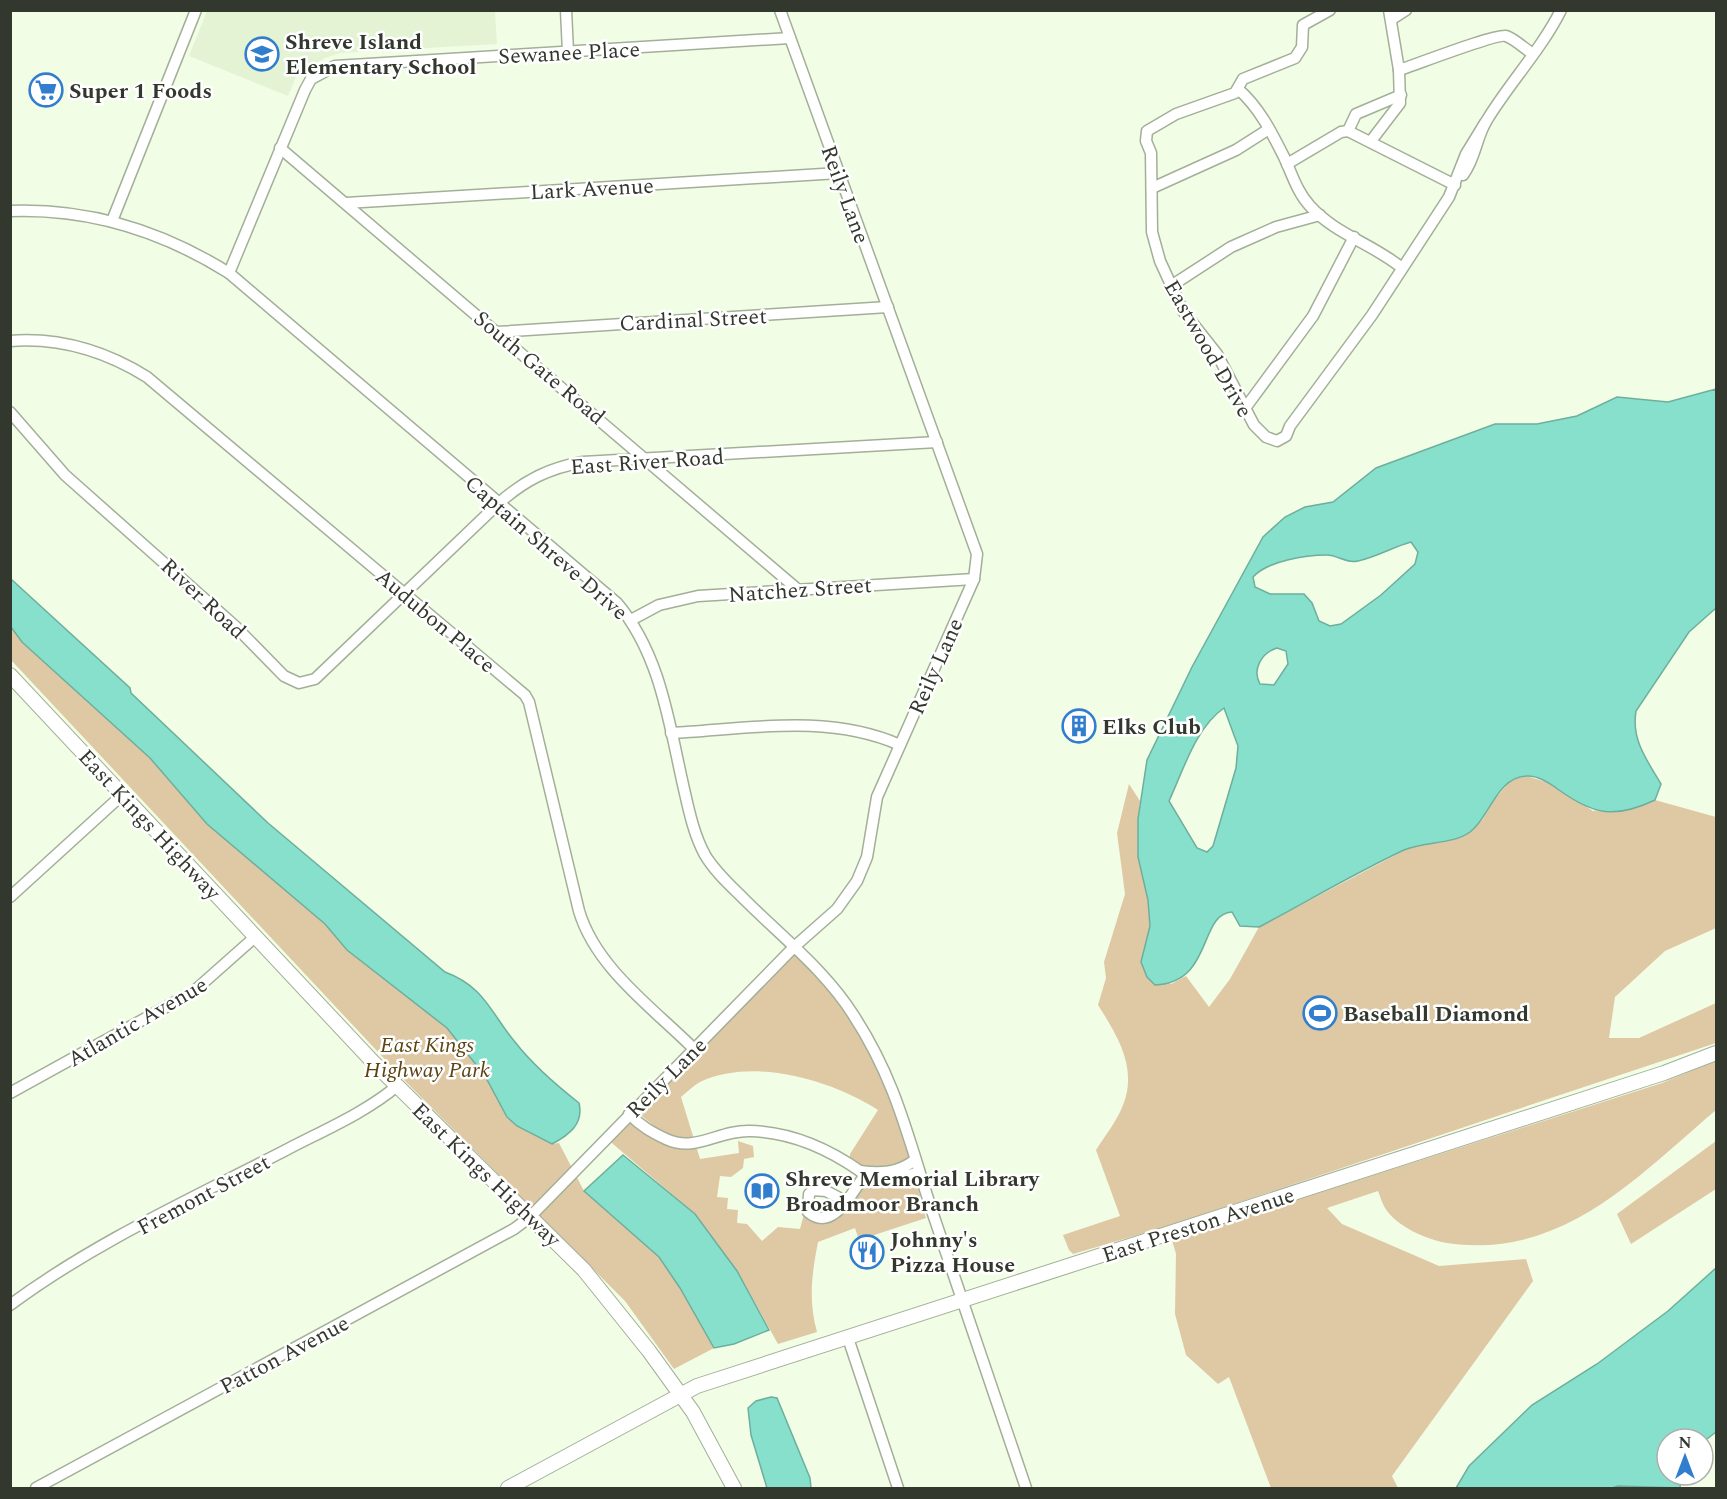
<svg xmlns="http://www.w3.org/2000/svg" width="1727" height="1499" font-family="Spectral,serif">
  <rect width="100%" height="100%" fill="#f1fde5"/>
  <polygon fill="#e3f3d4" points="207,11 495,11 497,44 340,53 325,58 297,74 288,96 189,56"/>
  <g fill="#dfc8a4">
    <polygon points="11,627 22,642 150,758 207,824 325,924 347,950 447,1028 485,1076 507,1118 517,1126 552,1144 559,1143 584,1191 659,1257 680,1288 714,1348 674,1369 625,1301 407,1083 11,660"/>
    <path d="M1526,776L1550,783L1593,811L1655,800L1716,817V928L1665,951L1615,997L1609,1038H1639L1716,1003V1043L1168,1226L1073,1254L1069,1250L1063,1235L1120,1216L1096,1150C1105,1136 1117,1121 1123,1105C1138,1068 1117,1035 1098,1005L1106,978L1104,962L1125,894L1117,833L1129,784L1140,801L1138,819L1148,902L1150,926L1141,962L1171,984L1186,976L1209,1007L1230,979L1259,927L1407,849L1468,833L1483,819L1494,800L1510,781Z"/>
    <path d="M794,947L853,1013L908,1130V1162L878,1173L850,1163V1154L878,1110C831,1080 754,1057 700,1082C693,1086 687,1092 681,1097L700,1159L739,1153L738,1141L753,1146L754,1157L744,1159L743,1168L731,1177L720,1176L717,1197L728,1198L727,1209L738,1210L737,1223L747,1224L762,1241L778,1227L800,1229L804,1214L829,1218L865,1175L911,1174L916,1180L926,1218L859,1240L855,1228L818,1242C812,1273 808,1300 817,1332L778,1344L739,1274L695,1214L606,1138L629,1114L662,1132L634,1110Z"/>
    <path d="M1716,1061V1110C1637,1177 1562,1260 1447,1243C1426,1239 1397,1227 1385,1208C1382,1203 1380,1196 1378,1191L1327,1208L1342,1224L1439,1266L1526,1259L1533,1281L1392,1476L1398,1488H1271L1229,1377L1218,1384L1186,1355L1175,1314L1176,1254L1172,1240L1662,1083Z"/>
    <polygon points="1716,1141 1716,1189 1631,1244 1617,1214"/>
  </g>
  <g fill="#87e0cc" stroke="#6eae9d" stroke-width="1.5" fill-rule="evenodd">
    <path d="M1716,389V608L1689,632L1636,711C1631,740 1647,760 1661,784L1655,800C1615,819 1594,815 1559,790C1550,783 1537,775 1526,776C1496,778 1490,817 1470,832C1452,845 1424,841 1404,850C1355,873 1308,901 1259,927L1240,926L1232,912C1198,914 1214,982 1155,985L1147,977L1141,962L1150,926L1148,900L1138,857V819L1147,760L1192,667L1263,537L1285,517L1305,507L1333,502L1376,468L1495,424H1537L1577,416L1617,397L1668,402ZM1411,542L1418,552L1415,564L1381,595L1341,624L1330,626L1319,621L1312,603L1304,594H1270L1255,587L1253,577C1267,561 1306,555 1327,555C1338,555 1346,564 1358,561C1376,557 1393,547 1411,542ZM1277,648L1286,651L1288,664L1274,685L1260,684C1252,670 1261,653 1277,648ZM1224,708L1238,746L1236,768L1213,846L1207,852L1197,848L1169,801C1183,771 1196,727 1224,708Z"/>
    <path d="M11,579L130,688L131,693L268,823L445,972C485,987 490,1012 515,1042C533,1065 556,1085 579,1103C584,1124 569,1135 552,1144L517,1126L507,1117L485,1076L447,1028L347,950L325,924L207,824L150,758L22,642L11,627Z"/>
    <polygon points="623,1155 695,1214 737,1271 769,1330 734,1344 714,1348 680,1288 659,1257 584,1191"/>
    <polygon points="1716,1268 1716,1432 1703,1442 1703,1439 1667,1439 1667,1475 1681,1475 1680,1488 1618,1486 1612,1488 1456,1488 1469,1466 1532,1405 1597,1364 1668,1311"/>
    <polygon points="771,1397 777,1398 810,1478 811,1488 767,1488 751,1435 748,1408 756,1401"/>
  </g>
  <g fill="none" stroke-linecap="round" stroke-linejoin="round">
    <g stroke="#a3af98" stroke-width="13">
      <g id="street">
        <polyline points="566,10 568,52"/>
        <polyline points="1330,10 1303,25 1302,47 1295,58 1243,79 1235,93 1176,114 1147,131 1146,141 1151,153 1152,232 1160,261 1183,311 1217,354 1254,425 1266,437 1277,441 1286,436 1290,426 1372,315 1449,197 1466,154 1485,123"/>
        <polyline points="1392,19 1406,10"/>
        <path d="M1399,70C1415,65 1497,33 1506,36C1515,39 1525,49 1533,54"/>
        <path d="M1238,89C1259,107 1272,133 1284,157C1292,174 1297,192 1310,206C1335,234 1373,244 1402,268"/>
        <polyline points="1348,131 1356,114 1401,95"/>
        <polyline points="1371,141 1400,103 1399,70 1389,10"/>
        <polyline points="280,148 796,588"/>
        <polyline points="1287,164 1341,132 1348,131 1455,185"/>
        <path d="M1463,175C1476,158 1476,137 1487,120C1510,82 1541,50 1561,10"/>
        <polyline points="1152,188 1236,150 1269,129"/>
        <polyline points="346,203 839,173"/>
        <path d="M10,211C90,208 162,231 229,273L617,603C661,655 669,724 684,789C689,811 694,835 705,855C715,872 731,886 745,900C782,937 826,971 854,1016C897,1082 909,1142 933,1214C964,1306 996,1397 1026,1488"/>
        <polyline points="112,221 196,10"/>
        <polyline points="229,273 305,90 311,79 335,66 790,38"/>
        <polyline points="1171,286 1231,247 1276,227 1320,215"/>
        <polyline points="498,332 888,307"/>
        <path d="M10,341C61,337 105,351 147,377L525,695L529,702L579,911C596,968 653,1008 694,1049"/>
        <polyline points="1246,407 1313,316 1354,237"/>
        <path d="M10,412L65,475L235,626L284,676L299,683L315,679L499,503C525,480 549,468 583,462L937,442"/>
        <polyline points="631,620 659,605 698,596 974,579"/>
        <path d="M671,733C747,729 828,713 900,745"/>
        <polyline points="10,897 122,795"/>
        <polyline points="10,1093 193,992 255,937"/>
        <path d="M629,1114C641,1126 651,1132 666,1139C696,1153 718,1130 750,1131C791,1132 827,1148 860,1171"/>
        <path d="M915,1160C898,1173 881,1174 860,1171C878,1189 898,1178 919,1172"/>
        <path d="M845,1201L826,1191L813,1190L809,1194L808,1212C833,1233 852,1192 865,1175"/>
        <path d="M10,1305C95,1242 193,1198 286,1150C322,1131 365,1113 397,1086"/>
        <polyline points="848,1338 898,1488"/>
        <polyline points="36,1488 514,1229 530,1217 794,947 837,909 857,881 867,857 877,797 974,579 977,554 780,10"/>
      </g>
    </g>
    <g stroke="#a3af98" stroke-width="16">
      <g id="secondary">
        <polyline points="10,675 373,1062 584,1270 649,1351 693,1412 734,1488"/>
        <polyline points="508,1488 697,1386 1664,1073 1716,1053"/>
      </g>
    </g>
    <use href="#street" stroke="#fff" stroke-width="10"/>
    <use href="#secondary" stroke="#fff" stroke-width="14"/>
  </g>
  <defs>
    <g id="school-ring" transform="scale(1.725)"><circle r="9.5" fill="#fff" stroke="#317ece" stroke-width="1.5"/><path d="M0-5L7-2L0 1L-7-2ZM-4 1L0 2.5L4 1V4Q0 6-4 4Z" fill="#317ece"/></g>
    <g id="supermarket-ring" transform="scale(1.725)"><circle r="9.5" fill="#fff" stroke="#317ece" stroke-width="1.5"/><path d="M-6-5.5h2.5l.6 2H6L4.5 2H-2.5L-4.4-4H-6ZM-1.5 3.2a1.3 1.3 0 1 0 .1 0ZM3 3.2a1.3 1.3 0 1 0 .1 0Z" fill="#317ece"/></g>
    <g id="building-ring" transform="scale(1.725)"><circle r="9.5" fill="#fff" stroke="#317ece" stroke-width="1.5"/><path d="M-4-6H4V6H1V3H-1V6H-4ZM-2.5-4.3h1.7v1.8h-1.7ZM.8-4.3h1.7v1.8H.8ZM-2.5-1h1.7V.8h-1.7ZM.8-1h1.7V.8H.8Z" fill="#317ece"/></g>
    <g id="stadium-ring" transform="scale(1.725)"><circle r="9.5" fill="#fff" stroke="#317ece" stroke-width="1.5"/><path d="M0-5a6.5 5 0 1 0 0 10a6.5 5 0 1 0 0-10ZM-3.5-1.8h7v3.6h-7Z" fill="#317ece"/></g>
    <g id="library-ring" transform="scale(1.725)"><circle r="9.5" fill="#fff" stroke="#317ece" stroke-width="1.5"/><path d="M-6-4Q-3-5.5-.7-3.5V5Q-3 3-6 4ZM6-4Q3-5.5 .7-3.5V5Q3 3 6 4Z" fill="#317ece"/></g>
    <g id="restaurant-ring" transform="scale(1.725)"><circle r="9.5" fill="#fff" stroke="#317ece" stroke-width="1.5"/><path d="M-5-6h1v4h1v-4h1v4h1v-4h1v5L-1.5 .5V6h-2V.5L-5-1ZM5-6V6H3V1.5H1.5Q1.5-4 5-6Z" fill="#317ece"/></g>
  </defs>
  <g fill-rule="evenodd">
    <use href="#school-ring" x="262" y="54"/>
    <use href="#supermarket-ring" x="46" y="90"/>
    <use href="#building-ring" x="1079" y="726"/>
    <use href="#stadium-ring" x="1320" y="1013"/>
    <use href="#library-ring" x="762" y="1191"/>
    <use href="#restaurant-ring" x="867" y="1252"/>
  </g>
  <g text-anchor="middle" stroke-width="5" stroke-linejoin="round" paint-order="stroke">
    <g font-size="22" font-weight="bold" fill="#33382e" stroke="#fff" text-anchor="start">
      <text x="285" y="49">Shreve Island<tspan x="285" dy="25">Elementary School</tspan></text>
      <text x="69" y="98">Super 1 Foods</text>
      <text x="1102" y="734">Elks Club</text>
      <text x="1343" y="1021">Baseball Diamond</text>
      <text x="785" y="1186">Shreve Memorial Library<tspan x="785" dy="25">Broadmoor Branch</tspan></text>
      <text x="890" y="1247">Johnny's<tspan x="890" dy="25">Pizza House</tspan></text>
    </g>
    <g font-size="22" fill="#33382e" stroke="#fff">
      <text transform="translate(569 52) rotate(-3)" y="8">Sewanee Place</text>
      <text transform="translate(592 188) rotate(-3)" y="8">Lark Avenue</text>
      <text transform="translate(846 194) rotate(70)" y="8">Reily Lane</text>
      <text transform="translate(693 319) rotate(-3)" y="8">Cardinal Street</text>
      <text transform="translate(1209 348) rotate(60)" y="8">Eastwood Drive</text>
      <text transform="translate(540 367) rotate(40)" y="8">South Gate Road</text>
      <text transform="translate(647 461) rotate(-4)" y="8">East River Road</text>
      <text transform="translate(547 547) rotate(41)" y="8">Captain Shreve Drive</text>
      <text transform="translate(800 589) rotate(-4)" y="8">Natchez Street</text>
      <text transform="translate(204 598) rotate(43)" y="8">River Road</text>
      <text transform="translate(436 620) rotate(40)" y="8">Audubon Place</text>
      <text transform="translate(935 666) rotate(-66)" y="8">Reily Lane</text>
      <text transform="translate(150 824) rotate(47)" y="8">East Kings Highway</text>
      <text transform="translate(137 1021) rotate(-30)" y="8">Atlantic Avenue</text>
      <text transform="translate(666 1077) rotate(-45)" y="8">Reily Lane</text>
      <text transform="translate(487 1174) rotate(44)" y="8">East Kings Highway</text>
      <text transform="translate(203 1194) rotate(-28)" y="8">Fremont Street</text>
      <text transform="translate(1198 1224) rotate(-18)" y="8">East Preston Avenue</text>
      <text transform="translate(284 1354) rotate(-28)" y="8">Patton Avenue</text>
    </g>
    <g font-size="22" font-style="italic" fill="#5c4312" stroke="#fff">
      <text x="427" y="1052">East Kings<tspan x="427" dy="25">Highway Park</tspan></text>
    </g>
  </g>
  <rect width="1727" height="1499" fill="none" stroke="#33382e" stroke-width="24"/>
  <g transform="translate(1685 1457)"><circle r="28" fill="#ffffff" stroke="#adafab" stroke-width="1.5"/>
  <path d="M0-4.5L10 22L0 15L-10 22Z" fill="#317ece"/>
  <text y="-9" font-size="16" font-weight="bold" text-anchor="middle" fill="#33382e">N</text>
  </g>
</svg>
